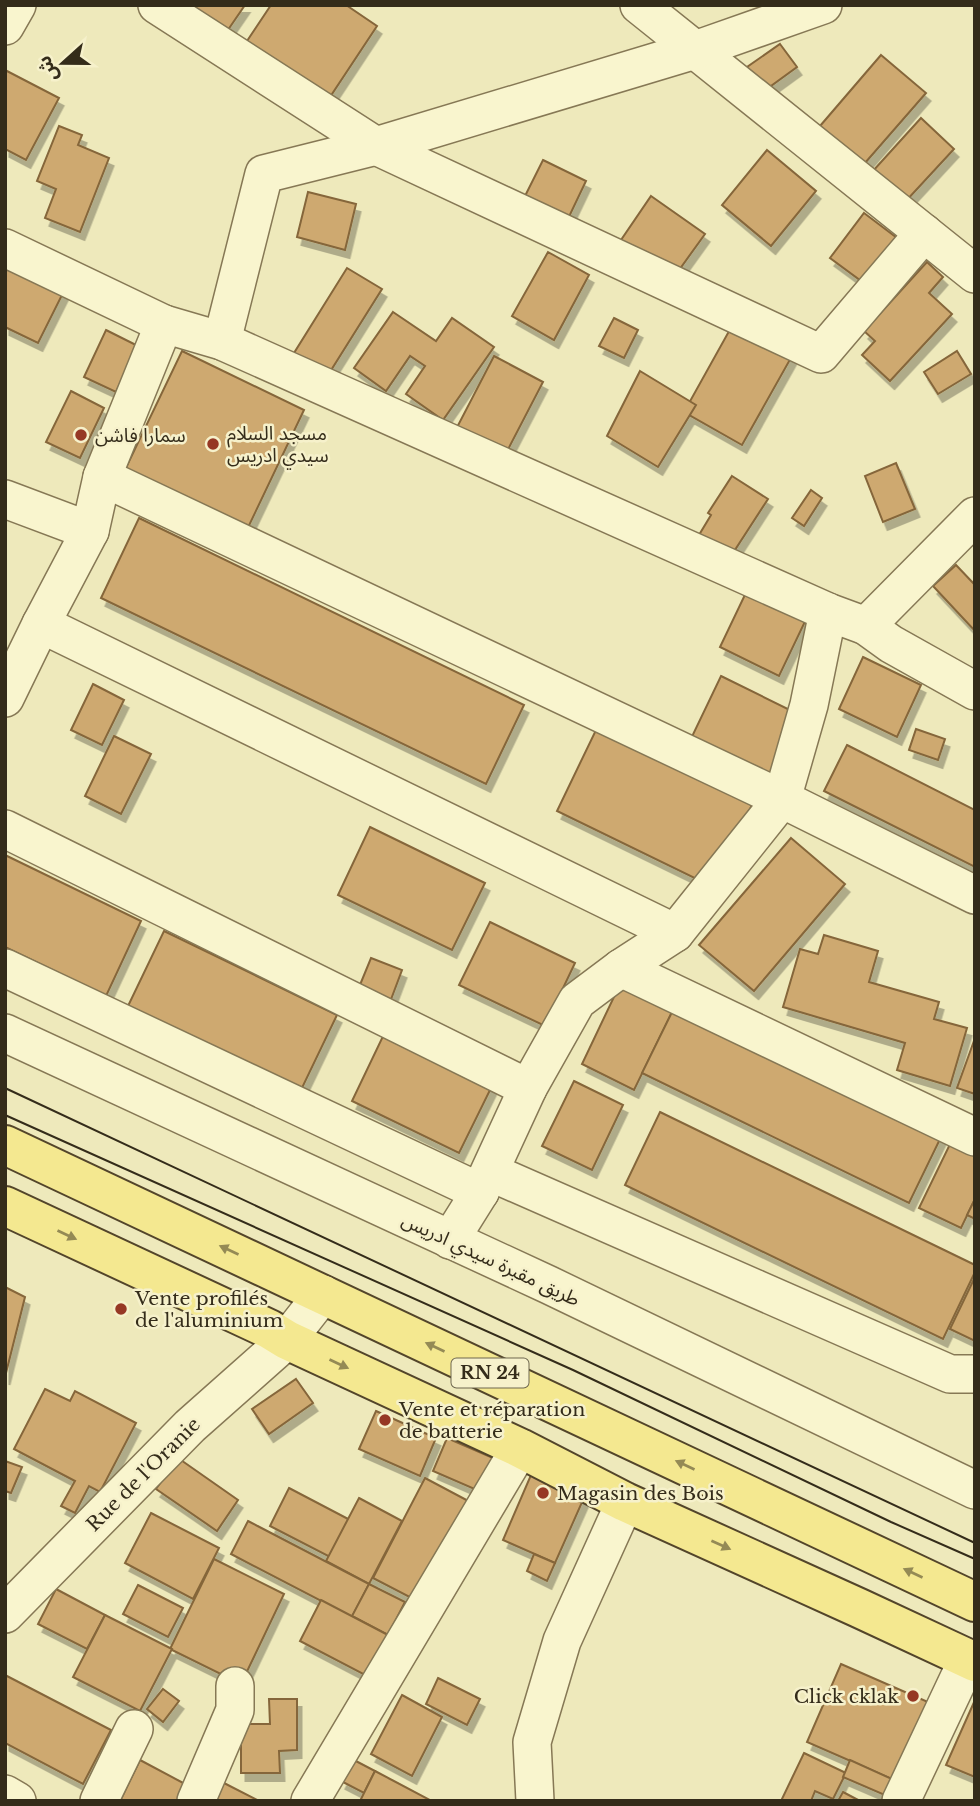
<svg xmlns="http://www.w3.org/2000/svg" width="980" height="1806" font-family="'Libre Baskerville','Noto Sans Arabic',serif">
  <defs>
    <filter id="shadow"><feDropShadow dx="4.5" dy="8" stdDeviation="0" flood-color="#0004"/></filter>
  </defs>
  <rect width="100%" height="100%" fill="#eee9bb"/>
  <g fill="#cea970" stroke="#85663a" stroke-width="2" filter="url(#shadow)">
    <polygon points="180,5 245,5 219,43"/>
    <polygon points="271,5 346,5 377,26 326,103 243,47"/>
    <polygon points="780,44 797,67 764,91 747,67"/>
    <polygon points="881,55 926,93 858,171 814,133"/>
    <polygon points="5,70 59,98 26,160 5,149"/>
    <polygon points="921,118 954,149 905,202 872,172"/>
    <polygon points="59,126 82,135 78,145 109,158 80,232 45,218 56,189 37,181"/>
    <polygon points="767,150 816,191 771,246 722,205"/>
    <polygon points="543,160 586,181 566,223 522,202"/>
    <polygon points="308,192 356,204 345,250 297,237"/>
    <polygon points="651,196 705,234 674,277 621,240"/>
    <polygon points="864,213 901,241 868,286 830,258"/>
    <polygon points="548,252 589,275 554,340 512,316"/>
    <polygon points="5,258 66,287 38,343 5,327"/>
    <polygon points="927,262 943,277 929,293 952,314 890,381 862,355 875,341 864,331"/>
    <polygon points="347,268 382,289 328,375 294,353"/>
    <polygon points="393,312 436,341 452,318 494,347 443,420 406,394 425,366 410,356 386,391 354,368"/>
    <polygon points="614,318 638,330 624,358 599,346"/>
    <polygon points="733,324 792,356 742,445 684,412"/>
    <polygon points="106,330 138,346 116,392 84,377"/>
    <polygon points="182,351 304,410 243,538 121,478"/>
    <polygon points="957,351 971,374 938,394 924,372"/>
    <polygon points="494,356 543,382 502,461 453,435"/>
    <polygon points="640,371 696,405 658,467 607,436"/>
    <polygon points="71,391 104,408 80,458 46,442"/>
    <polygon points="896,463 915,509 883,522 865,476"/>
    <polygon points="732,476 768,499 731,556 699,535 711,515 708,513"/>
    <polygon points="811,490 822,498 804,526 792,518"/>
    <polygon points="139,518 524,705 486,784 101,598"/>
    <polygon points="956,565 975,585 975,631 933,586"/>
    <polygon points="752,580 811,609 779,676 720,647"/>
    <polygon points="863,657 921,685 897,737 839,709"/>
    <polygon points="721,676 800,715 772,774 686,749"/>
    <polygon points="93,684 124,700 102,745 71,730"/>
    <polygon points="916,729 945,739 938,760 909,750"/>
    <polygon points="596,730 752,805 713,887 557,811"/>
    <polygon points="114,736 151,754 121,814 85,796"/>
    <polygon points="847,745 975,810 975,867 824,791"/>
    <polygon points="370,827 485,883 452,950 338,895"/>
    <polygon points="791,838 845,884 754,991 699,945"/>
    <polygon points="5,855 141,921 106,996 5,947"/>
    <polygon points="490,922 575,963 545,1026 459,985"/>
    <polygon points="164,931 337,1015 301,1090 128,1006"/>
    <polygon points="824,935 878,951 869,982 939,1002 934,1019 967,1028 950,1086 897,1070 905,1043 783,1007 800,949 818,954"/>
    <polygon points="371,958 402,970 387,1010 355,997"/>
    <polygon points="622,980 675,1006 634,1090 582,1064"/>
    <polygon points="675,1006 942,1135 909,1203 642,1073"/>
    <polygon points="385,1032 493,1084 459,1153 352,1101"/>
    <polygon points="975,1038 975,1094 957,1088"/>
    <polygon points="574,1081 623,1105 592,1170 542,1146"/>
    <polygon points="660,1112 975,1265 975,1272 943,1339 625,1185"/>
    <polygon points="952,1140 975,1150 975,1199 961,1228 919,1208"/>
    <polygon points="975,1199 975,1219 967,1215"/>
    <polygon points="975,1277 975,1341 950,1329"/>
    <polygon points="5,1287 25,1297 5,1377"/>
    <polygon points="296,1379 313,1403 269,1434 252,1409"/>
    <polygon points="45,1389 70,1401 75,1391 136,1423 100,1492 89,1486 75,1513 61,1506 75,1481 14,1449"/>
    <polygon points="376,1411 436,1438 420,1476 359,1449"/>
    <polygon points="447,1438 500,1461 486,1494 433,1471"/>
    <polygon points="178,1458 238,1500 217,1531 156,1489"/>
    <polygon points="5,1461 22,1467 11,1493 5,1491"/>
    <polygon points="534,1468 587,1491 555,1563 503,1540"/>
    <polygon points="425,1478 474,1504 423,1604 373,1578"/>
    <polygon points="289,1488 352,1521 332,1558 270,1526"/>
    <polygon points="359,1498 402,1521 369,1584 326,1561"/>
    <polygon points="151,1513 219,1548 193,1599 125,1563"/>
    <polygon points="248,1521 369,1584 352,1617 231,1554"/>
    <polygon points="534,1554 555,1563 547,1581 527,1571"/>
    <polygon points="214,1559 284,1594 241,1684 170,1649"/>
    <polygon points="369,1584 405,1602 388,1635 352,1616"/>
    <polygon points="138,1585 183,1608 168,1637 123,1614"/>
    <polygon points="56,1589 105,1615 87,1649 38,1624"/>
    <polygon points="321,1600 388,1635 367,1676 300,1641"/>
    <polygon points="105,1615 172,1649 140,1711 73,1677"/>
    <polygon points="841,1664 928,1702 894,1780 807,1742"/>
    <polygon points="5,1675 111,1730 83,1784 5,1743"/>
    <polygon points="438,1678 480,1699 467,1725 426,1704"/>
    <polygon points="163,1689 179,1701 163,1722 147,1709"/>
    <polygon points="402,1695 442,1717 412,1776 371,1754"/>
    <polygon points="269,1699 297,1699 297,1750 279,1751 280,1773 241,1773 241,1724 270,1724"/>
    <polygon points="975,1700 975,1777 946,1765"/>
    <polygon points="804,1753 846,1773 833,1799 815,1791 811,1801 781,1801"/>
    <polygon points="352,1759 375,1771 364,1793 341,1781"/>
    <polygon points="140,1760 187,1785 179,1801 120,1801"/>
    <polygon points="850,1760 894,1780 887,1796 843,1777"/>
    <polygon points="375,1771 430,1800 430,1801 360,1801"/>
    <polygon points="222,1782 259,1801 212,1801"/>
    <polygon points="843,1792 860,1801 838,1801"/>
  </g>
  <g fill="none" stroke-linecap="round" stroke-linejoin="round">
    <g stroke="#867855" stroke-width="40">
      <g id="minor">
        <polyline points="157,5 376,146 821,354 924,233"/>
        <polyline points="639,5 975,274"/>
        <polyline points="5,26 17,5"/>
        <polyline points="5,248 164,324"/>
        <polyline points="222,341 264,174 376,146 695,50 823,5"/>
        <polyline points="102,477 782,799 975,895"/>
        <polyline points="5,499 90,531 102,477 164,324 222,341 828,612 866,626 891,644 975,691"/>
        <polyline points="90,531 41,624 675,933"/>
        <polyline points="866,626 975,516"/>
        <polyline points="5,698 41,624"/>
        <polyline points="5,829 528,1088"/>
        <polyline points="5,968 480,1192"/>
        <polyline points="621,968 975,1137"/>
        <polyline points="5,1033 549,1285 975,1490"/>
        <polyline points="490,1172 950,1374 975,1374"/>
        <polyline points="450,1240 480,1192 528,1088 577,1001 621,968 675,933 782,799 809,705 828,612"/>
        <polyline points="5,1614 190,1426 287,1340 323,1294"/>
        <polyline points="5,1794 17,1801"/>
        <polyline points="99,1801 134,1729"/>
        <polyline points="196,1801 235,1710 235,1686"/>
        <polyline points="310,1801 520,1448"/>
        <polyline points="535,1801 532,1742 562,1641 625,1502"/>
        <polyline points="901,1801 968,1659"/>
      </g>
    </g>
    <g stroke="#53452a" stroke-width="42">
      <g id="major">
        <polyline points="5,1145 975,1602"/>
        <polyline points="5,1206 269,1329 287,1340 520,1448 625,1502 859,1608 975,1662"/>
      </g>
    </g>
    <use href="#minor" stroke="#f9f5ce" stroke-width="37"/>
    <use href="#major" stroke="#f4e890" stroke-width="38"/>
    <g stroke="#342c1a" stroke-width="2">
      <polyline points="5,1088 975,1543"/>
      <polyline points="5,1115 573,1370 891,1522 975,1559"/>
    </g>
  </g>
  <defs><path id="oneway-solid" d="M-6-.8H1V-3.2L6.5 0L1 3.2V.8H-6Z" transform="scale(1.75)"/></defs>
  <g fill="#948a55">
    <use href="#oneway-solid" transform="translate(67 1235) rotate(25)"/>
    <use href="#oneway-solid" transform="translate(229 1250) rotate(-155)"/>
    <use href="#oneway-solid" transform="translate(435 1347) rotate(-155)"/>
    <use href="#oneway-solid" transform="translate(339 1364) rotate(25)"/>
    <use href="#oneway-solid" transform="translate(685 1465) rotate(-155)"/>
    <use href="#oneway-solid" transform="translate(721 1545) rotate(24)"/>
    <use href="#oneway-solid" transform="translate(913 1573) rotate(-155)"/>
  </g>
  <g fill="#963824" stroke="#f6f1cb" stroke-width="2.5">
    <circle cx="81" cy="435" r="7"/>
    <circle cx="213" cy="444" r="7"/>
    <circle cx="121" cy="1309" r="7"/>
    <circle cx="385" cy="1420" r="7"/>
    <circle cx="543" cy="1493" r="7"/>
    <circle cx="913" cy="1696" r="7"/>
  </g>
  <g text-anchor="middle" stroke-width="5" stroke-linejoin="round" paint-order="stroke">
    <rect fill="#f6f1cb" stroke="#6e674f" stroke-width="2" x="451.5" y="1358.5" width="77" height="29" rx="5"/>
    <g font-size="18" font-weight="bold" fill="#342c1a">
      <text x="490" y="1379">RN 24</text>
    </g>
    <g font-size="19" fill="#342c1a" stroke="#f6f1cb" text-anchor="start">
      <text x="227" y="440">مسجد السلام<tspan x="227" dy="22">سيدي ادريس</tspan></text>
      <text x="95" y="442">سمارا فاشن</text>
      <text x="135" y="1305">Vente profilés<tspan x="135" dy="22">de l'aluminium</tspan></text>
      <text x="399" y="1416">Vente et réparation<tspan x="399" dy="22">de batterie</tspan></text>
      <text x="557" y="1500">Magasin des Bois</text>
      <text x="899" y="1703" text-anchor="end">Click cklak</text>
    </g>
    <g font-size="19" fill="#342c1a" stroke="#f6f1cb">
      <text transform="translate(491 1259) rotate(25)" y="7">طريق مقبرة سيدي ادريس</text>
      <text transform="translate(143 1474) rotate(-45)" y="7">Rue de l'Oranie</text>
    </g>
  </g>
  <rect width="980" height="1806" fill="none" stroke="#342c1a" stroke-width="14"/>
  <g transform="translate(63 63) rotate(249)" stroke="#f6f1cb" stroke-width="5" paint-order="stroke">
  <path d="M0-5L12 26L0 18L-12 26Z" fill="#342c1a"/>
  <text y="-10" font-size="19" font-weight="bold" text-anchor="middle" fill="#342c1a">ش</text>
  </g>
</svg>
